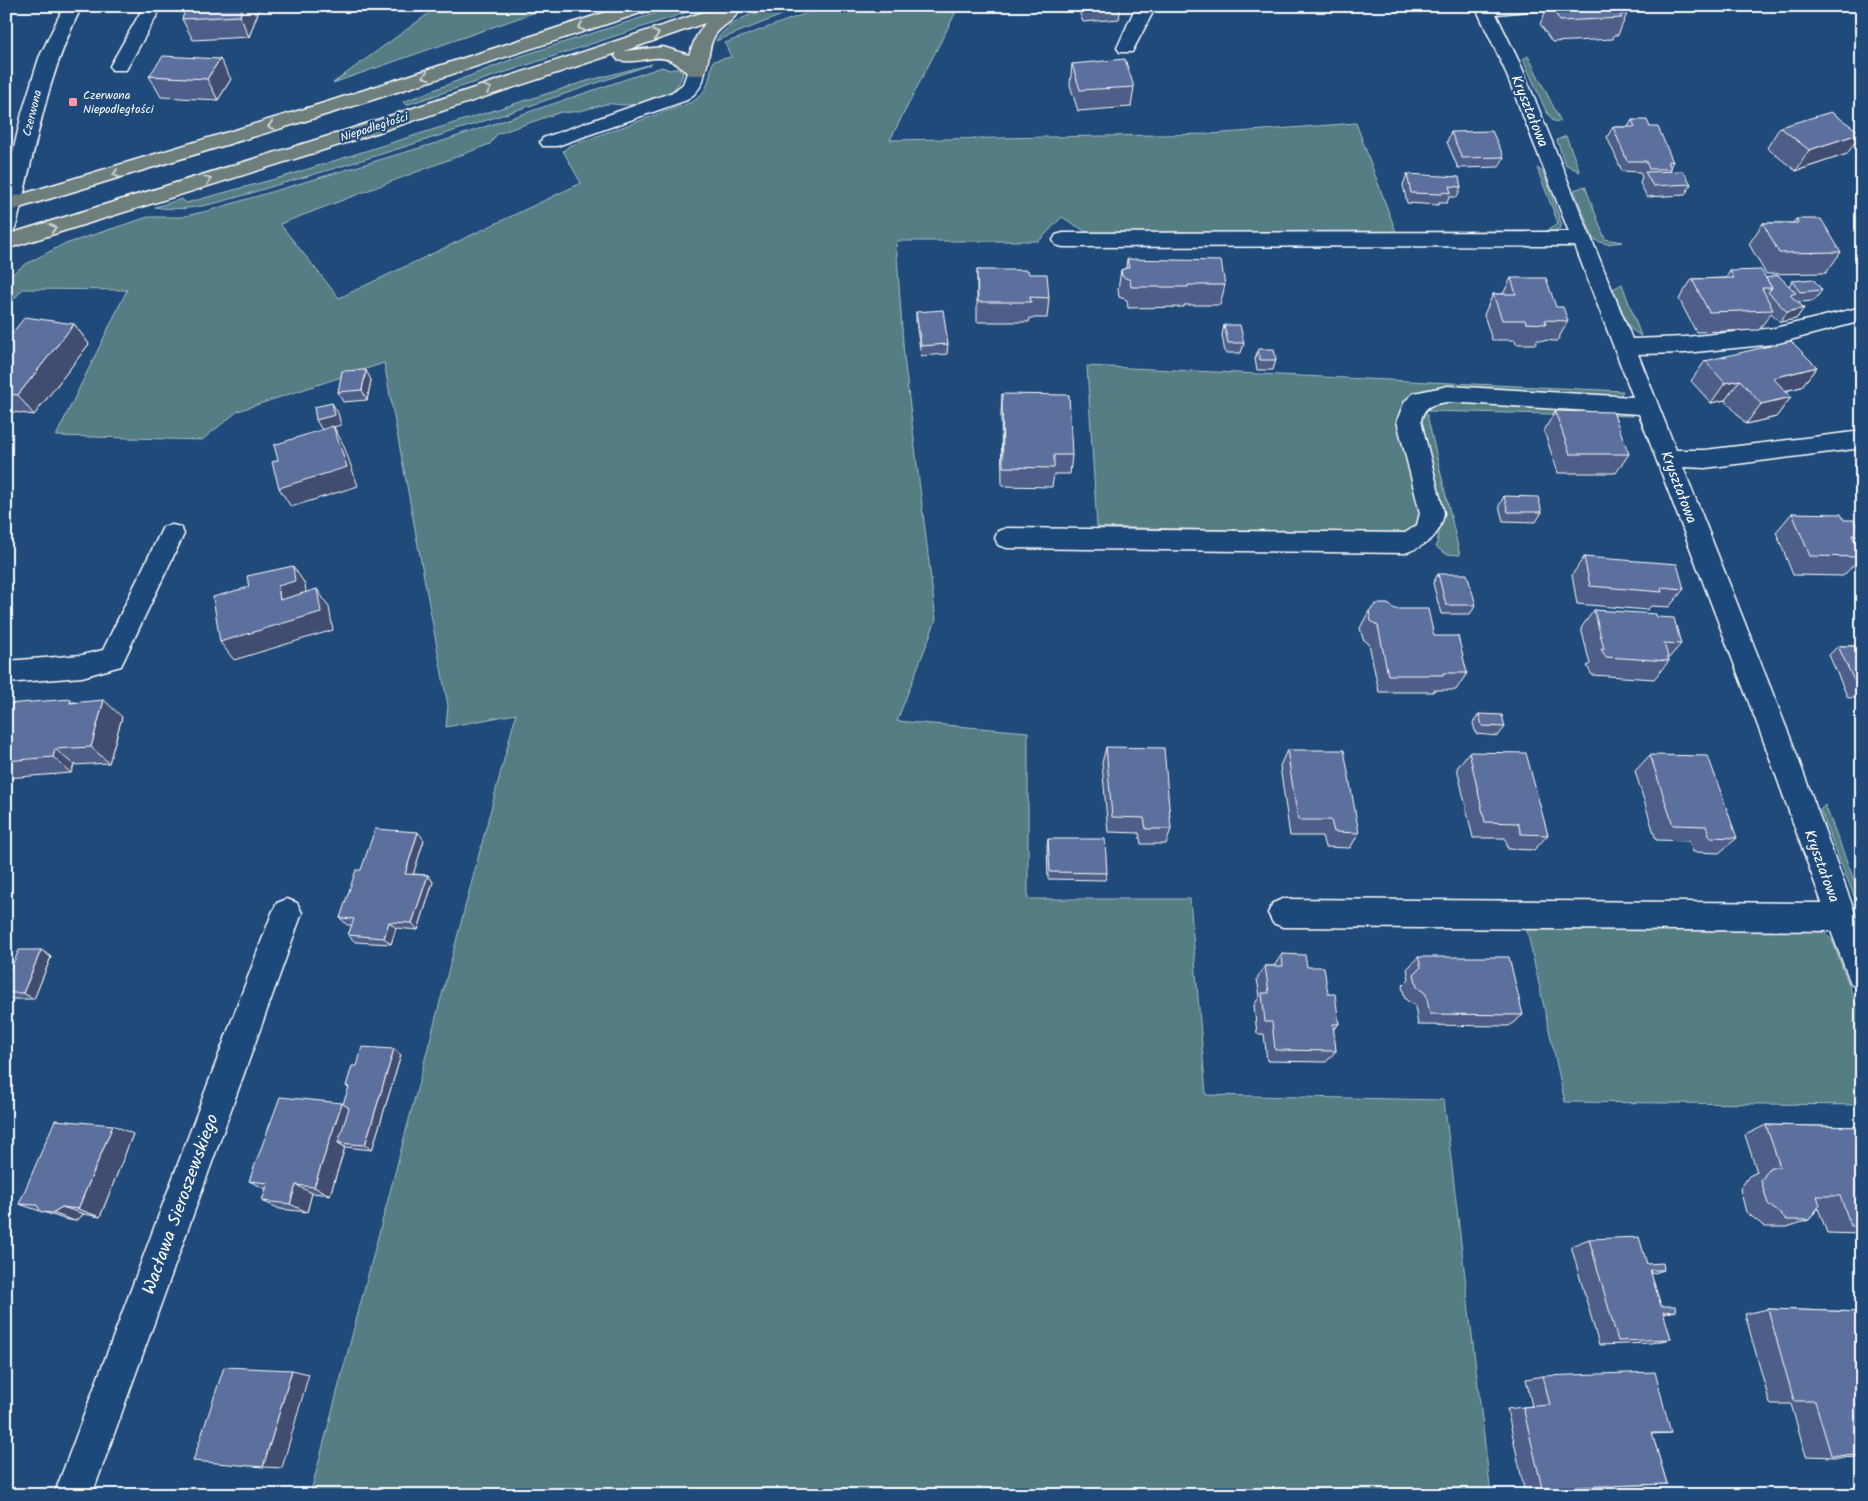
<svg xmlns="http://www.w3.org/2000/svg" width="1868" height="1501" font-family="Kalam,sans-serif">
  <rect width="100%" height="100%" fill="#1f4a7a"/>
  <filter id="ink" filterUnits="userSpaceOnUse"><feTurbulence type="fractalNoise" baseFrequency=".02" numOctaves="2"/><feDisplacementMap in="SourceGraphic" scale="10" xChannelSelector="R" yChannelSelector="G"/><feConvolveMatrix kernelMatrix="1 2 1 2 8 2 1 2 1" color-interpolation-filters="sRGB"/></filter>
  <g filter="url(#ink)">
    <g fill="#557d84" stroke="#aabec2">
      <polygon points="439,6 553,6 333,83"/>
      <polygon points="678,6 706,6 406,105 403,102 518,57"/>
      <path d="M775,6H805L716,41C729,20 752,14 775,6Z"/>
      <path d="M826,6H963L957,10L890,140L1211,134L1356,123L1396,232H1545L1558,223L1537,168L1543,172L1562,225L1558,230L1547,235H1099L1088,233L1062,217L1039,241H896L904,357L936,620L897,721L1028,732V899H1190L1206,1095L1444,1100L1491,1495H310L516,714L446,727L448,706L384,363L238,411L202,440L56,436L127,290L23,289L6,308V279L24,265L62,245L148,217H181L207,211L443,141L662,67L670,70L678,68L683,72C680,97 644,105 623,105C617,105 612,103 607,104C591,107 577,114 561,112L497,134L490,144L280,224L339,298L581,183L563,151L569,146L692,102C710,90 708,81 713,61L731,57L725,43Z"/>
      <polygon points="1528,56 1561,122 1553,121 1545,109 1523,59"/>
      <path d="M652,64C530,106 408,148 284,183C244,194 195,215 155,207L182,199L186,203L286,176L587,81Z"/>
      <polygon points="1566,136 1580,172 1565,164 1557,140"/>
      <polygon points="1585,186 1605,239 1623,242 1607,244 1594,240 1574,190"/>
      <polygon points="1622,284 1641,336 1629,328 1613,289"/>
      <path d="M1087,366L1623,391L1619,398L1441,388C1421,390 1406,392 1399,413L1422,512L1421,521L1413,530L1401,534L1097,527Z"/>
      <path d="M1458,401L1625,412L1633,416L1426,411L1460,555L1446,554L1436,547L1442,519L1421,433L1420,414C1431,402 1443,402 1458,401Z"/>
      <polygon points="1825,805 1859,893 1862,895 1862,905 1854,896 1820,810"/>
      <polygon points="1529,924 1814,928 1824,932 1832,940 1862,1020 1862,1105 1565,1102 1527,930"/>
    </g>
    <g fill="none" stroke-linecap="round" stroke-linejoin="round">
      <g stroke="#fff" stroke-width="3">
        <g id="minor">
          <path d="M64,6H82C46,76 35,151 16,226L13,231L6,233V183L22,113L39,58Z"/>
          <polygon points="144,6 162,6 126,70 112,70 110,66"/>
          <polygon points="1136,6 1154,6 1154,10 1132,52 1120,52 1117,48"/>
          <path d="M1475,6H1543L1540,10L1496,14L1522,68L1632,339L1685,337L1775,328L1862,307V321L1775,344L1685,353L1638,354L1676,450H1705L1862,431V448L1705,468L1683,467L1792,742L1862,932V988L1851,984L1831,931L1283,927L1273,923L1268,913L1273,903L1283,899L1822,903L1764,742L1639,414L1448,402C1433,404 1424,405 1421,421L1444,513C1440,537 1427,545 1405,553L1007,548L998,545L995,538L998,531L1007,528L1405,533L1417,525L1420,513L1397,421L1405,401L1414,393L1448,386L1633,397L1575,246L1063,247L1056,245L1053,240L1056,235L1063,233L1569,232L1504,68Z"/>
          <path d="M696,65L703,67L705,71C704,84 697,93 687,100L557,146H543L540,142L543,138L673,92L683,84L689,67Z"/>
          <polygon points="172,525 181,527 184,534 121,666 82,677 6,683 6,661 82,655 103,650 163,527"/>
          <polygon points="287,899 297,903 302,913 92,1495 54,1495 272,913 277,903"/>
        </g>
      </g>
      <g stroke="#fff" stroke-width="3">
        <g id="major">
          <polygon points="625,6 653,6 650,10 338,111 6,212 6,199 324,103"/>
          <path d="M722,6H749L746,10L738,12C734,22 719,26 714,37C707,49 710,65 703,75H689C660,43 647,67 618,60L615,56L617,53L349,142L6,249V235L335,134ZM705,23L696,37L689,55L663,47L624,51Z"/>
        </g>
      </g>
      <use href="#minor" fill="#1f4a7a" fill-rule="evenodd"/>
      <use href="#major" fill="#6d7e7c" fill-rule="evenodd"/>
    </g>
    <g fill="#4e5f88" stroke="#fff">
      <polygon points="187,6 259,6 260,7 249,37 193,40 182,19"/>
      <polygon points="1077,6 1121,6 1119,19 1083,22"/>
      <polygon points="1548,6 1622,6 1627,14 1618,35 1614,35 1613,39 1552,42 1540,24"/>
      <polygon points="1072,64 1134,87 1131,107 1078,111 1070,85"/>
      <polygon points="149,76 231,79 218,100 161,97"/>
      <polygon points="1632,120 1650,127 1673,162 1670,167 1671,169 1670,172 1691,184 1685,195 1647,197 1640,183 1642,177 1640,172 1622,171 1607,137 1613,127 1628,127"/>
      <polygon points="1780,127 1847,154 1796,171 1767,148"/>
      <polygon points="1451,132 1504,157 1499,167 1458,168 1447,142"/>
      <polygon points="1407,174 1461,187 1457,197 1449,197 1447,203 1439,203 1438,205 1407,203 1403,185"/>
      <polygon points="1796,219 1841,252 1826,273 1766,274 1749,244 1763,223 1793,223"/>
      <polygon points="1127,259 1225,285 1220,305 1184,305 1184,307 1128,308 1127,300 1119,297 1118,290 1121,270 1126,268"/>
      <polygon points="977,270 1029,274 1049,298 1047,318 1030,318 1029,322 977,322"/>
      <polygon points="1730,271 1766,278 1789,286 1792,281 1822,290 1814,301 1798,302 1804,308 1796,319 1780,322 1771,313 1759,330 1696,332 1679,299 1692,279 1726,278"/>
      <polygon points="1511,278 1556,307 1568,321 1557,341 1537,340 1536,344 1516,344 1515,340 1492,340 1484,315 1493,294 1503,294"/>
      <polygon points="916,312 948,344 947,354 921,356 916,322"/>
      <polygon points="74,324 89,344 34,415 6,411 6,341"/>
      <polygon points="1224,325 1244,343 1241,353 1225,353 1222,335"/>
      <polygon points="1258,349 1276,360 1273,370 1257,370 1255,359"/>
      <polygon points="1705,361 1817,367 1801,387 1786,391 1791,397 1776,417 1746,424 1725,400 1711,403 1691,381"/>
      <polygon points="371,380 367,400 343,402 338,392"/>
      <polygon points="1002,394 1072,455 1070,474 1054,474 1052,487 1002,486 1001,414"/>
      <polygon points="1555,411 1629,454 1616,473 1558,473 1544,431"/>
      <polygon points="1504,496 1542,512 1536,522 1503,521 1499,506"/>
      <polygon points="1792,513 1844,520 1861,536 1855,542 1861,557 1843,576 1793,575 1776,532"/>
      <polygon points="1584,557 1684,589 1669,607 1651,606 1647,610 1577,604 1572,575"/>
      <polygon points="1438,574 1476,605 1470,614 1441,614 1433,583"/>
      <polygon points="1594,610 1657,617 1681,644 1668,659 1669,661 1654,679 1592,675 1587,666 1590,664 1581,628"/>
      <polygon points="1369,611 1434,636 1467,673 1456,690 1434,690 1433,692 1379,692 1369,644 1363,639 1360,628"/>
      <polygon points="1838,646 1862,646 1862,697 1848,698 1829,655"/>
      <polygon points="75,702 122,717 109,763 74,765 71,773 6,778 6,704"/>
      <polygon points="1479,714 1505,727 1498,736 1476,734 1473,723"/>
      <polygon points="1106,747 1171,829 1166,844 1141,844 1139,833 1108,832 1102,763"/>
      <polygon points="1287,750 1359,833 1350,848 1325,847 1322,836 1290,836 1280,766"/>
      <polygon points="1469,752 1548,835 1534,850 1508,849 1505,838 1473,838 1457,768"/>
      <polygon points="1650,755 1737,838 1719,853 1693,852 1689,841 1656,840 1635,771"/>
      <polygon points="1048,839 1107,873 1105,880 1048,879 1047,846"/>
      <polygon points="424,840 413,874 428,875 433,882 418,930 396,928 391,944 355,942 348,935 352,925 347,925 340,918 361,870"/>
      <polygon points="41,950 51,957 34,999 12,999 6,996 6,979"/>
      <polygon points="1282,954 1307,967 1328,994 1339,1024 1333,1030 1336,1051 1326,1062 1267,1061 1264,1034 1257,1034 1254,1005 1260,996 1257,979 1265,966 1274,966"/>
      <polygon points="1418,957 1523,1015 1509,1026 1418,1025 1415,1006 1405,999 1402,986 1409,979 1407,969"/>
      <polygon points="401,1055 372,1150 345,1147 330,1195 312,1193 307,1212 280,1209 262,1201 266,1189 249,1181 342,1103 343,1104 349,1089 346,1086 357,1066"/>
      <polygon points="1766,1125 1862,1127 1862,1234 1827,1233 1818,1208 1809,1220 1787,1227 1765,1227 1746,1212 1740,1189 1749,1176 1757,1172 1745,1135"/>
      <polygon points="133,1134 100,1217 84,1214 75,1221 64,1219 19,1204"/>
      <polygon points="1589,1239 1647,1264 1664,1270 1651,1274 1661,1306 1676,1311 1663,1314 1671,1339 1651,1343 1599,1345 1571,1246"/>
      <polygon points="1768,1309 1862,1312 1862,1458 1806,1456 1791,1404 1770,1404 1745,1314"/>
      <polygon points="1543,1376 1671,1433 1652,1434 1667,1484 1524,1489 1507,1409 1523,1407 1532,1406 1526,1379"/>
    </g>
    <g fill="#404e6f" stroke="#fff">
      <polygon points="243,6 259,6 260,7 249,37 240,16"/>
      <polygon points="220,59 231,79 218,100 207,79"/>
      <polygon points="1861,133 1847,154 1796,171 1809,150"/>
      <polygon points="1804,308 1796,319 1780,322 1787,312"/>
      <polygon points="74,324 89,344 34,415 18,395"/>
      <polygon points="1817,367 1801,387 1759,397 1773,378"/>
      <polygon points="366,370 371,380 367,400 362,390"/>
      <polygon points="1740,380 1725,400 1711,403 1725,383"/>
      <polygon points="1791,397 1776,417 1746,424 1761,404"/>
      <polygon points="332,403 338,413 341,425 334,427 344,446 358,486 291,507 279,488 322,430 316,420"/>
      <polygon points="293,566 305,584 307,599 280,600 278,586"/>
      <polygon points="317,589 329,607 333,630 234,660 220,642"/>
      <polygon points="104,700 122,717 109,763 91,747"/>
      <polygon points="55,749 74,765 71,773 53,757"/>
      <polygon points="418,832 424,840 411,881 405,874"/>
      <polygon points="428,875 433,882 418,930 412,923"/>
      <polygon points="389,922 396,928 391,944 384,938"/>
      <polygon points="41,950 51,957 34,999 23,993"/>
      <polygon points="394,1049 401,1055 372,1150 365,1145"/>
      <polygon points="342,1103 356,1113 338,1143 345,1147 330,1195 314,1187"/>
      <polygon points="113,1125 133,1134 100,1217 78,1209"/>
      <polygon points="296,1185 312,1193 307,1212 290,1204"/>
      <polygon points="62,1207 84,1214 75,1221 52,1213"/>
      <polygon points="292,1370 309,1374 282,1468 263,1467"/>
      <polygon points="6,1432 13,1433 6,1450"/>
    </g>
    <g fill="#5b6f9e" stroke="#fff">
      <polygon points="187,6 243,6 240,16 182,19"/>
      <polygon points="1551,6 1622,6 1627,14 1620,15 1622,18 1560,21"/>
      <polygon points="163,56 220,59 207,79 149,76"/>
      <polygon points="1125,59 1134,87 1080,90 1072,64"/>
      <polygon points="1831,112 1861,133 1809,150 1780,127"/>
      <polygon points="1632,120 1647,120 1650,127 1658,127 1673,162 1668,161 1671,169 1649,169 1646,161 1627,161 1613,127 1635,127"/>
      <polygon points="1492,131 1504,157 1462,158 1451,132"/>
      <polygon points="1683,171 1691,184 1653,186 1645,172"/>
      <polygon points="1407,174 1459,177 1461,187 1449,186 1451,193 1442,192 1442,194 1411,193"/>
      <polygon points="1796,219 1821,219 1841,252 1779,253 1763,223 1798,223"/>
      <polygon points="1127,259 1221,261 1225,285 1188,285 1188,287 1131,287 1130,280 1122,276 1121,270 1129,267"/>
      <polygon points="977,270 1028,270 1029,274 1047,274 1049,298 1030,297 1031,302 978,302"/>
      <polygon points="1761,270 1772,288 1762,288 1773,310 1709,312 1692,279 1734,278 1730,271"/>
      <polygon points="1778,275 1796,293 1790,295 1804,308 1787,312 1768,292 1772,288 1766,278"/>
      <polygon points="1511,278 1546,278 1556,307 1563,307 1568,321 1545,320 1546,324 1526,323 1525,320 1502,320 1493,294 1516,294"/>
      <polygon points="1813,279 1822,290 1800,292 1792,281"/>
      <polygon points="943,310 948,344 921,346 916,312"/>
      <polygon points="25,317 74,324 18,395 6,394 6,341"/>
      <polygon points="1224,325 1240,325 1244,343 1228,343"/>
      <polygon points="1791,341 1817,367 1773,378 1791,397 1761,404 1740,380 1725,383 1705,361"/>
      <polygon points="1258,349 1274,349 1276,360 1260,360"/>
      <polygon points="366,370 362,390 338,392 342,371"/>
      <polygon points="1002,394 1069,395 1072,455 1054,455 1054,468 1003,467"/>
      <polygon points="332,403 335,415 316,420 314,407"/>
      <polygon points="1555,411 1613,412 1629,454 1570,454"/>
      <polygon points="333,426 347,467 279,488 272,462 278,460 274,445"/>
      <polygon points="1504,496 1538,497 1542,512 1508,512"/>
      <polygon points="1792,513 1841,514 1844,520 1854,520 1861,536 1852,535 1861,557 1810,556"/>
      <polygon points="1584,557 1677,564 1684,589 1661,587 1662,592 1590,586"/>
      <polygon points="293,566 295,581 278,586 280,600 317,589 321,612 220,642 213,597 249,587 247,576"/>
      <polygon points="1438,574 1467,574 1476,605 1446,605"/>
      <polygon points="1376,604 1388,604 1395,609 1428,609 1434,636 1458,636 1467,673 1443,673 1443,675 1388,675 1378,626 1371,621 1369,611"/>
      <polygon points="1594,610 1656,614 1657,617 1674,618 1681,644 1664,643 1669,661 1606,657 1601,649 1604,649"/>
      <polygon points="1838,646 1862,646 1862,689 1858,689"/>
      <polygon points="71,699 70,703 104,700 91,747 55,749 53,757 6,761 6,704"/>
      <polygon points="1479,714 1502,715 1505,727 1482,726"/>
      <polygon points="1106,747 1164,748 1171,829 1146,829 1144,818 1112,817"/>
      <polygon points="1287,750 1344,750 1359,833 1334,832 1331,820 1298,820"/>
      <polygon points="1469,752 1526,753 1548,835 1521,834 1518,823 1485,822"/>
      <polygon points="1650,755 1708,756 1737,838 1710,837 1706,826 1673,825"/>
      <polygon points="375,829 418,832 405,874 428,875 412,923 389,922 384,938 348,935 354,919 340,918 356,870 361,870"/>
      <polygon points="1048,839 1105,839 1107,873 1050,872"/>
      <polygon points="19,950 41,950 23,993 6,993 6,979"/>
      <polygon points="1282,954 1305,955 1307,967 1324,967 1328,994 1335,994 1339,1024 1333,1024 1336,1051 1275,1050 1272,1022 1265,1022 1262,993 1269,993 1265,966 1283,966"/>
      <polygon points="1418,957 1509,957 1523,1015 1430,1014 1426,994 1417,987 1414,974 1421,967"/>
      <polygon points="362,1047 394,1049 365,1145 338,1143 349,1108 343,1104 349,1087 346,1086 352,1066 357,1066"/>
      <polygon points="280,1097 342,1103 314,1187 296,1185 290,1204 262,1201 268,1183 249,1181"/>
      <polygon points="55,1120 113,1125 78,1209 62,1207 52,1213 41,1212 37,1205 19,1204"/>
      <polygon points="1766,1125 1862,1127 1862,1226 1851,1226 1840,1196 1817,1196 1820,1205 1809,1220 1787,1220 1768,1204 1761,1181 1770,1167 1780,1167"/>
      <polygon points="1639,1237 1647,1264 1663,1263 1664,1270 1650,1270 1661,1306 1675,1306 1676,1311 1663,1312 1671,1339 1618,1341 1589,1239"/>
      <polygon points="1768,1309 1862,1312 1862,1456 1831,1455 1815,1401 1794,1401"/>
      <polygon points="224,1367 292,1370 263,1467 193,1461"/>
      <polygon points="1655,1372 1671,1433 1652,1433 1667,1484 1542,1488 1523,1407 1550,1405 1543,1376"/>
    </g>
    <defs><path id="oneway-chevron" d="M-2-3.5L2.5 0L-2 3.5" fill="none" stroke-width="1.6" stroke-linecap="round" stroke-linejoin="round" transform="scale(1.25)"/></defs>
    <g stroke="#ccd2d1">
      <use href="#oneway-chevron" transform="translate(581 27) rotate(162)"/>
      <use href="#oneway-chevron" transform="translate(656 34) rotate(-18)"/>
      <use href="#oneway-chevron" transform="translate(426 76) rotate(162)"/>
      <use href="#oneway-chevron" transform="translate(488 89) rotate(-18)"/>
      <use href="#oneway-chevron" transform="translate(271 126) rotate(163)"/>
      <use href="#oneway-chevron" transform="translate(116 174) rotate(163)"/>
      <use href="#oneway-chevron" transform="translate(208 180) rotate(-17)"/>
      <use href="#oneway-chevron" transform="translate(53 228) rotate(-17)"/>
    </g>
  </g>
  <rect fill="#ff9aa2" stroke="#1f4a7a" stroke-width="2" x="68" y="97" width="10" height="10" rx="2.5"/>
  <g text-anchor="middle" stroke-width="4.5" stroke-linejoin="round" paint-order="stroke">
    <g font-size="12" fill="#fff" stroke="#1f4a7a" text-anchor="start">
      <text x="83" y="99">Czerwona<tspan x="83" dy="14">Niepodległości</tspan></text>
    </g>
    <g font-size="12" fill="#fff" stroke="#1f4a7a">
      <text transform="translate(32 113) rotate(-76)" y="4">Czerwona</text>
      <text transform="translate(374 127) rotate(-18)" y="4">Niepodległości</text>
    </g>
    <g font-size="15" fill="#fff" stroke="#1f4a7a">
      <text transform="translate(1530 111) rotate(68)" y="5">Kryształowa</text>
      <text transform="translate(1679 487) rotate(69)" y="5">Kryształowa</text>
      <text transform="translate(1822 866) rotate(70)" y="5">Kryształowa</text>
    </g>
    <g font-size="18" fill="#fff" stroke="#1f4a7a">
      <text transform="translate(180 1204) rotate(-70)" y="6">Wacława Sieroszewskiego</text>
    </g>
  </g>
  <rect width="1868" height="1501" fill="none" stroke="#1f4a7a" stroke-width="25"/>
  <rect x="12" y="12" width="1843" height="1476" fill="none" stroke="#fff" stroke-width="2" filter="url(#ink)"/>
</svg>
